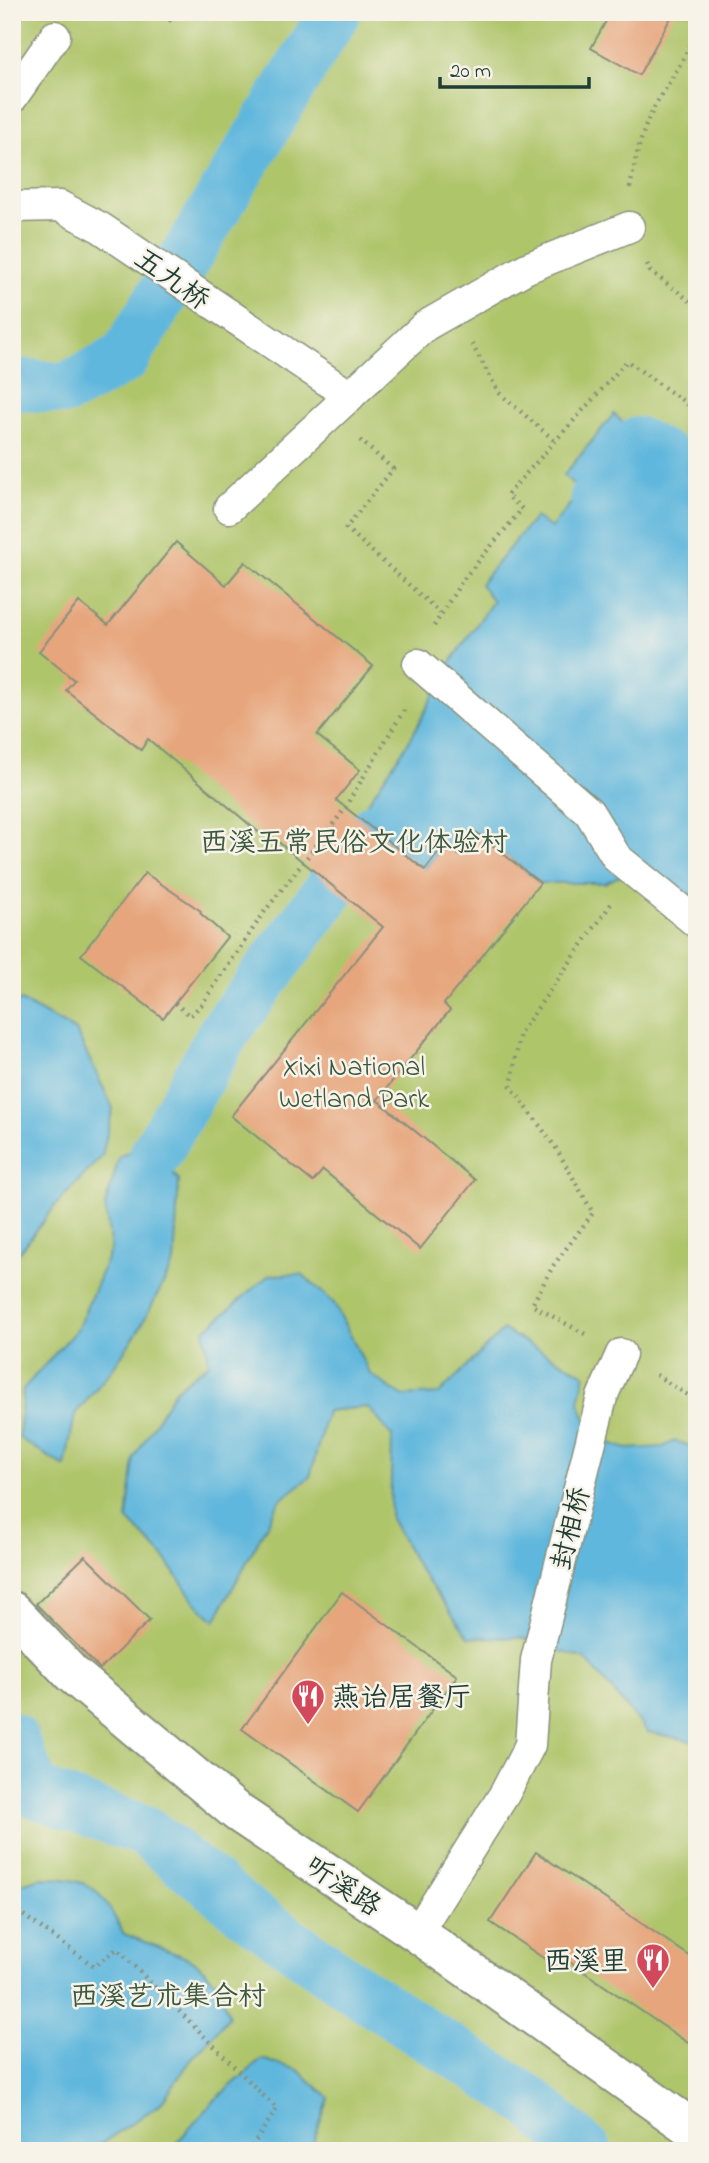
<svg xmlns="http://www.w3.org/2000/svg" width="709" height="2163" font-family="'Indie Flower','LXGW WenKai TC',sans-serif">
  <rect width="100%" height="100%" fill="#f7f3e8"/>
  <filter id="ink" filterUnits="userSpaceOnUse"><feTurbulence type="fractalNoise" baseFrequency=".0143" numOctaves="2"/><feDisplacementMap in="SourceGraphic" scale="14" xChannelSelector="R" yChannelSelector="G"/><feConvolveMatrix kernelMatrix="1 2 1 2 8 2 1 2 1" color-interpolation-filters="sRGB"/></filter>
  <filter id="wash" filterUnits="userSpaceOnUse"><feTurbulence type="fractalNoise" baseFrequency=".00686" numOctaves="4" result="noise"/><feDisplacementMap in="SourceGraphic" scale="28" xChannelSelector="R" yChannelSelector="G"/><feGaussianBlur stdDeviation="1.57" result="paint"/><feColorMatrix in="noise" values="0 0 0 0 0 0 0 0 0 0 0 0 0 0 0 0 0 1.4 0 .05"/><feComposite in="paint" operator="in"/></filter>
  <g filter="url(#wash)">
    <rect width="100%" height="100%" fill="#f0e2c5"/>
    <rect fill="#afc56a" stroke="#67814f" stroke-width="2" x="12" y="12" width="685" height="2139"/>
    <g fill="#60b7dd" stroke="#407a88" stroke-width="2">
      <polygon points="614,414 637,436 639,443 660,454 677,439 697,456 697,895 686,893 642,865 605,883 540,883 477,833 459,855 445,844 418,878 358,817 411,738 451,662 493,601 480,584 535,517 551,528 580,492 564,475"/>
      <polygon points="21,1001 76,1031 113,1108 102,1156 55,1206 12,1262 12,1002"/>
      <polygon points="144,1144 179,1180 174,1263 140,1328 110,1372 75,1414 65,1467 19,1438 23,1389 78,1328 111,1249 105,1206 119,1157"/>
      <polygon points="302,1274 334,1303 370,1374 402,1396 439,1394 503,1330 585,1374 579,1402 593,1437 627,1449 663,1447 675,1441 697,1448 697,1745 692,1741 648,1732 585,1659 522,1638 469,1637 418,1568 390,1517 392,1436 368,1407 327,1411 310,1477 280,1500 215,1621 195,1602 164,1557 127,1519 134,1458 175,1390 209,1363 204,1331 269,1275"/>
      <path d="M40,1878C94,1878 99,1888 124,1934L193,1960L219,1984L229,2017L191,2060L160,2104L98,2146L95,2151H12V1887Z"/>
      <polygon points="262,2059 298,2070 329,2098 310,2151 169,2151 217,2098"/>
    </g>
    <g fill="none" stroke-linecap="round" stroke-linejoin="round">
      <g stroke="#60b7dd" stroke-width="52">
        <polyline points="12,383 66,389 124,358 335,12"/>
        <polyline points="596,497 638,443 668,459 697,482"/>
        <polyline points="155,1155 224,1032 375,828"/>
        <polyline points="12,1738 35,1792 145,1831 249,1914 365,1995 531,2102 586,2151"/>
      </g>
    </g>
    <g id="blocks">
      <g fill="#e6a57b">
        <polygon points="611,12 674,12 639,75 591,48"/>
        <polygon points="176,542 226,585 245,562 373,666 317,735 360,770 336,800 425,870 445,844 459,855 477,833 540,883 444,1004 450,1010 377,1100 475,1180 420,1249 323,1170 313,1182 231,1116 383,927 266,832 263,836 148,739 141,750 66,690 74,680 39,651 79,602 108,625"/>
        <polygon points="145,873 201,911 200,913 227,937 163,1018 81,955"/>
        <polygon points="85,1556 150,1620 100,1669 36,1604"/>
        <polygon points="342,1592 457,1676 358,1812 242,1729"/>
        <polygon points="536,1852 697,1961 697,2049 568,1961 561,1970 490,1922"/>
      </g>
    </g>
  </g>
  <g filter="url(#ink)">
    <use href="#blocks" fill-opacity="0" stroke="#88907c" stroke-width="2"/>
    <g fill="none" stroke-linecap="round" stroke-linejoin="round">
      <g stroke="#88907c" stroke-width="33">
        <g id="lane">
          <polyline points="12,98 55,36"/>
          <polyline points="12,207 60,206 101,228 350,396"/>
          <polyline points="229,508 425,326 527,268 629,227"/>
          <polyline points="418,664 589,812 617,858 697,923"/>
          <polyline points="417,1933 505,1793 530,1745 536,1660 602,1397 621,1354"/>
        </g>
      </g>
      <g stroke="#88907c" stroke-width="42">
        <polyline id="street" points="12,1611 72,1674 237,1812 417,1933 697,2132"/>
      </g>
      <g stroke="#88907c" stroke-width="4.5" stroke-dasharray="2 5" stroke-linecap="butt">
        <polyline points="142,12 170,20 178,12"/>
        <path d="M630,188C635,161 640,135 653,110C668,81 689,57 697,24"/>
        <polyline points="647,264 650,271 697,306"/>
        <polyline points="472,344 499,393 555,441"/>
        <polyline points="360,440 393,469 346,528 440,613"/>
        <polyline points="434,626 462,581 522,509 507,495 627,361 697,411"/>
        <polyline points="175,1003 190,1016 202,1004 265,911 341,814 406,707"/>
        <polyline points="585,1334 532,1305 553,1266 593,1213 556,1148 511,1086 520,1033 611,904"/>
        <polyline points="656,1375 697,1401"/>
        <polyline points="12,1907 94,1966 117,1949 277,2109 249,2151"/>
      </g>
      <use href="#lane" stroke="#fff" stroke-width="30"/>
      <use href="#street" stroke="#fff" stroke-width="38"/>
    </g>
  </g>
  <defs>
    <g id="restaurant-pin" transform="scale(1.75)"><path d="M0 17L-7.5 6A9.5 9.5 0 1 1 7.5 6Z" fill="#d1495b" stroke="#f7f3e8"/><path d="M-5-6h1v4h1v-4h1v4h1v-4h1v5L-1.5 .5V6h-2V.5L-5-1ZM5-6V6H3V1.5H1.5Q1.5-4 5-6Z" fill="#fff"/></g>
  </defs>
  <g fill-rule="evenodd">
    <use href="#restaurant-pin" x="308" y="1696"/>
    <use href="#restaurant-pin" x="653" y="1960"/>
  </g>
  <g text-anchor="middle" stroke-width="5" stroke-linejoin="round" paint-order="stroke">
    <g font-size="28" fill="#1f3d34" stroke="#f7f3e8">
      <text transform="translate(173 278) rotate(35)" y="10">五九桥</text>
      <text transform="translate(569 1528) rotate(-76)" y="10">封相桥</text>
      <text transform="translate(344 1885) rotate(34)" y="10">听溪路</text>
    </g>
    <g font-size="28" fill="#3c583f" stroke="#f7f3e8">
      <text x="354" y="851">西溪五常民俗文化体验村</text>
      <text x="354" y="1075">Xixi National<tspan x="354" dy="32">Wetland Park</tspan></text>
      <text x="168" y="2005">西溪艺术集合村</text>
    </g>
    <g font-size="28" fill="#1f3d34" stroke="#f7f3e8" text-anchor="start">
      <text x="332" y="1706">燕诒居餐厅</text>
      <text x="628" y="1970" text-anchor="end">西溪里</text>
    </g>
  </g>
  <rect width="709" height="2163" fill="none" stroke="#f7f3e8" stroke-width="42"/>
  <path d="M440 77v10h149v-10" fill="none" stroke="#1f3d34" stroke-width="3.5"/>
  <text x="450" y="77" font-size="21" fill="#1f3d34" stroke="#f7f3e8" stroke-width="5" paint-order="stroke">20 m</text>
</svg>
